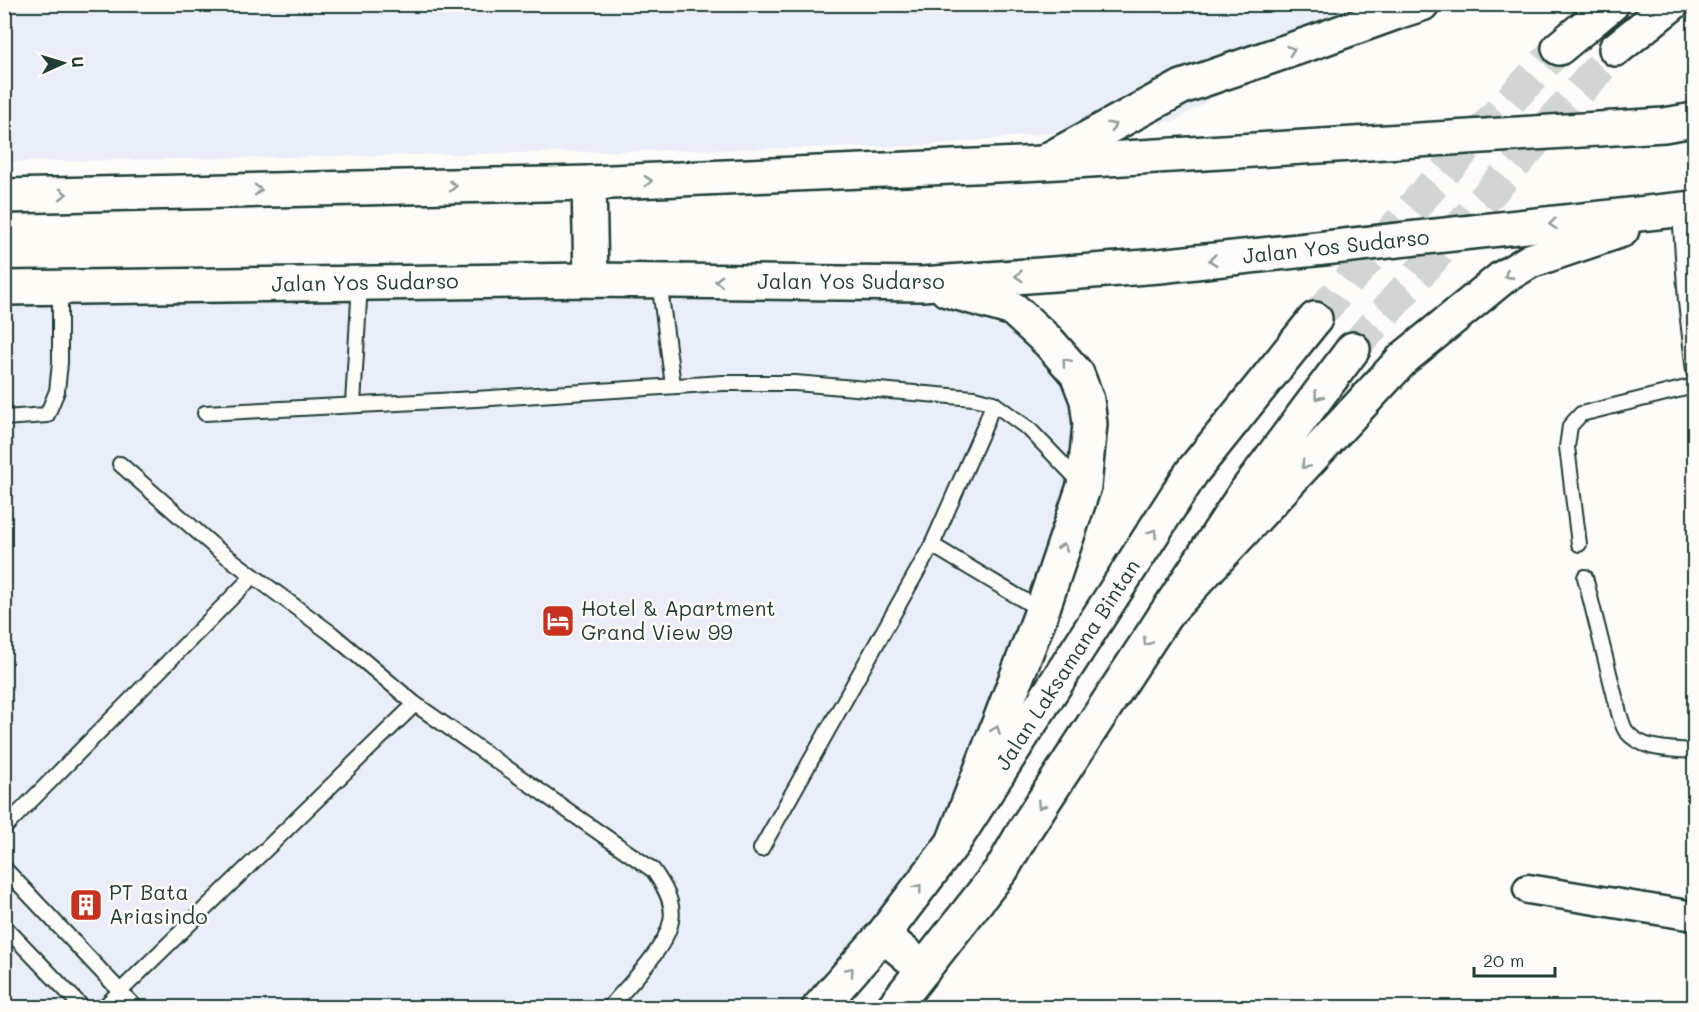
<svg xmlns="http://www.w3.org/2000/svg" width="1699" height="1012" font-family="Mali,sans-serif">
  <rect width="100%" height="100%" fill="#fdfcf7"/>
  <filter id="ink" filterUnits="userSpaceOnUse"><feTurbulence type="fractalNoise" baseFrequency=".0167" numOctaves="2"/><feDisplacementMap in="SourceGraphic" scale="12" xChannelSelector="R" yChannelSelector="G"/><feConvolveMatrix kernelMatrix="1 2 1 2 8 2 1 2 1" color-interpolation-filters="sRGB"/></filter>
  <g filter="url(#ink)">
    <g fill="#eaeef9">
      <polygon points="4,5 1371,5 1174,121 919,146 5,162"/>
      <polygon points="922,284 1010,312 1075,378 1089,427 953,843 819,1007 5,1007 4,289"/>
    </g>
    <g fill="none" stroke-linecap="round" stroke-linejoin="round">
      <g stroke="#d1d6d0" stroke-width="33" stroke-dasharray="33 16" stroke-linecap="butt">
        <polyline points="1315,319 1451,164 1559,48"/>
        <polyline points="1353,349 1616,49"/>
      </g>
      <g stroke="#1f3d34" stroke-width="18">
        <g id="service">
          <polyline points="1680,211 1686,302 1694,372"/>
          <polyline points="659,281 673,385"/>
          <polyline points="353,404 360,283"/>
          <polyline points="205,413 476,399 723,383 795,383 974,398 993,403 1029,429 1081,483"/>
          <polyline points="4,418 47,415 57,391 60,363 60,287"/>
          <path d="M120,464L217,549L332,634L415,704L653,870C663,884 675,903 671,921C666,949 628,985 609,1008"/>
          <polyline points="1579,544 1567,447 1570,426 1581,414 1694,386"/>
          <polyline points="932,545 1042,611"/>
          <path d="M1585,577L1619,713C1621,719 1623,727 1626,731C1642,751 1672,749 1694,751"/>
          <polyline points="4,828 253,576"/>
          <polyline points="761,849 932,545 986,423 993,403"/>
          <polyline points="4,868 136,1008"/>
          <polyline points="4,926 83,1008"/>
          <polyline points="103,1008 415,704"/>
        </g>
      </g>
      <g stroke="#1f3d34" stroke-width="33">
        <polyline id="minor" points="1528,889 1694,916"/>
      </g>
      <g stroke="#1f3d34" stroke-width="38">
        <g id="secondary">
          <polyline points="1559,48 1612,4"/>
          <polyline points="1616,49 1672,4"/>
          <polyline points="883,935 924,969"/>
          <polyline points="819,1008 883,935 953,843 1192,472 1315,319"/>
          <polyline points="893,1008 1002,869 1024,831 1243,496 1353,349"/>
        </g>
      </g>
      <g stroke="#1f3d34" stroke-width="38">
        <g id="primary">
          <polyline points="1051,158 1182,87 1314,42 1403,10 1422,4"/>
          <polyline points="589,183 591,280"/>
          <polyline points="4,196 589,183 1042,163 1664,125 1694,120"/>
          <polyline points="4,288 591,280 922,284 1159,266 1694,208"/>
          <polyline points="947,290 1013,309 1049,342 1077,374 1087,400 1090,424 1084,486 1042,611 953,843"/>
          <polyline points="1165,615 1404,358 1502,278 1530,261 1622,230"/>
        </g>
      </g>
      <use href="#service" stroke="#fdfcf7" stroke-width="14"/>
      <use href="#minor" stroke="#fdfcf7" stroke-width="28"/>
      <use href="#secondary" stroke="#fdfcf7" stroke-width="33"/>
      <use href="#primary" stroke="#fdfcf7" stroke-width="33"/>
    </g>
    <defs><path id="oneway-chevron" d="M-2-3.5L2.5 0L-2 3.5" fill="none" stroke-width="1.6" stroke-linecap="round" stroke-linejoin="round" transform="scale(1.5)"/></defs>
    <g stroke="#8e9c96">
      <use href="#oneway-chevron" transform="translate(1291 50) rotate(-19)"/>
      <use href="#oneway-chevron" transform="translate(1112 126) rotate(-28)"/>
      <use href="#oneway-chevron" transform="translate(648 181) rotate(-3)"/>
      <use href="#oneway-chevron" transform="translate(453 186) rotate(-1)"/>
      <use href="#oneway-chevron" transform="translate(258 190) rotate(-1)"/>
      <use href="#oneway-chevron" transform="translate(63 194) rotate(-1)"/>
      <use href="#oneway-chevron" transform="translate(1553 224) rotate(174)"/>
      <use href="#oneway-chevron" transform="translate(1213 260) rotate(174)"/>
      <use href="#oneway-chevron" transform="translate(1508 275) rotate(147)"/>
      <use href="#oneway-chevron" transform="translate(1019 276) rotate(176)"/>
      <use href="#oneway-chevron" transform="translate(719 281) rotate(-179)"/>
      <use href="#oneway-chevron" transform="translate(1066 362) rotate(-131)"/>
      <use href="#oneway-chevron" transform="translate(1318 396) rotate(127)"/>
      <use href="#oneway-chevron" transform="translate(1305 465) rotate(133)"/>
      <use href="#oneway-chevron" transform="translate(1153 533) rotate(-57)"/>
      <use href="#oneway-chevron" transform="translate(1063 547) rotate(-71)"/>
      <use href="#oneway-chevron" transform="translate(1147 642) rotate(123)"/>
      <use href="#oneway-chevron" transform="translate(996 730) rotate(-69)"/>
      <use href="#oneway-chevron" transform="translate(1041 805) rotate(123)"/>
      <use href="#oneway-chevron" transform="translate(918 888) rotate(-52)"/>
      <use href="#oneway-chevron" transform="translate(850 971) rotate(-49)"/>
    </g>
  </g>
  <defs>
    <g id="hotel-square" transform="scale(1.725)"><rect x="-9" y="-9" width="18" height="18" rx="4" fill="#c8321e" stroke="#fdfcf7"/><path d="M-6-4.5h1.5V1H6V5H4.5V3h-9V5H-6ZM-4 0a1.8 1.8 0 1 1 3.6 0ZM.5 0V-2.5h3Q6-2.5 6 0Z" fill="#fff"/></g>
    <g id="building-square" transform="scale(1.725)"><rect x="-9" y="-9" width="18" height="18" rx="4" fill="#c8321e" stroke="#fdfcf7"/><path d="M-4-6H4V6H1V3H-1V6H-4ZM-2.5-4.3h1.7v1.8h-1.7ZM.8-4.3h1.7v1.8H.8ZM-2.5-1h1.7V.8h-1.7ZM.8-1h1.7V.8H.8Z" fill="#fff"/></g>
  </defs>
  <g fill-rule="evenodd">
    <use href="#hotel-square" x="558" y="621"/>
    <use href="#building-square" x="86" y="905"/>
  </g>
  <g text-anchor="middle" stroke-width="5" stroke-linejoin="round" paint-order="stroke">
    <g font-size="21" fill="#1f3d34" stroke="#fdfcf7">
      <text transform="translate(1336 247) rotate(-6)" y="7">Jalan Yos Sudarso</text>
      <text x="851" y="289">Jalan Yos Sudarso</text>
      <text transform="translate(365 283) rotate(-1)" y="7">Jalan Yos Sudarso</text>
      <text transform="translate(1068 665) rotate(-57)" y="7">Jalan Laksamana Bintan</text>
    </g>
    <g font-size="21" fill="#1f3d34" stroke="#fdfcf7" text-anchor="start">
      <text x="581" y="616">Hotel &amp; Apartment<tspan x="581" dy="24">Grand View 99</tspan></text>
      <text x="109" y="900">PT Bata<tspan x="109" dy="24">Ariasindo</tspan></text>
    </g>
  </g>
  <rect width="1699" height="1012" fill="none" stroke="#fdfcf7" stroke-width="24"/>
  <rect x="12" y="12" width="1675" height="988" fill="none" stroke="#1f3d34" stroke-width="2" filter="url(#ink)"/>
  <g transform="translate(63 63) rotate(86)" stroke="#fdfcf7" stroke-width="4.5" paint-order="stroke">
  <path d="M0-4.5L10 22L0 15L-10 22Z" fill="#1f3d34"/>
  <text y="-9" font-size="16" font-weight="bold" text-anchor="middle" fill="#1f3d34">U</text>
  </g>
  <path d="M1474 967v9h81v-9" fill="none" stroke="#1f3d34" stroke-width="3"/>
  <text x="1483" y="967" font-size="18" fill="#1f3d34" stroke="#fdfcf7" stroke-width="4.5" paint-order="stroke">20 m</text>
</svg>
